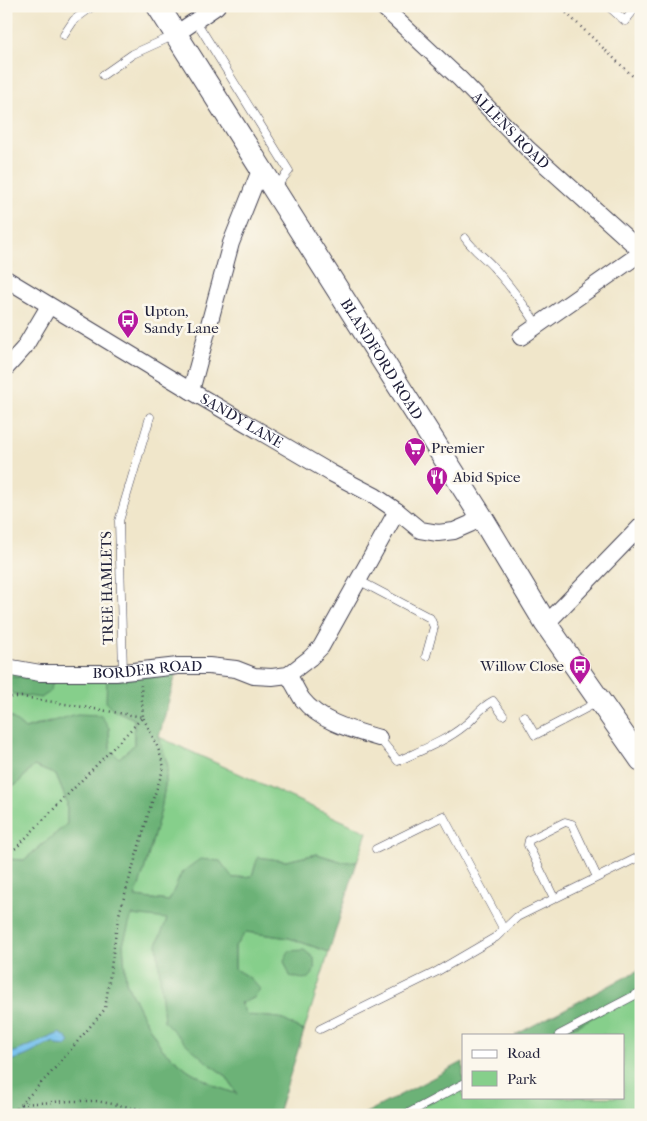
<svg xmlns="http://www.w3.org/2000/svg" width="647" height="1121" font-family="'IM FELL French Canon',serif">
  <rect width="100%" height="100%" fill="#fbf7ec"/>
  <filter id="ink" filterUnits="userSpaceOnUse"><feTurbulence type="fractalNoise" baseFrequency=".02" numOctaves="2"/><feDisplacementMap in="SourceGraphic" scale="10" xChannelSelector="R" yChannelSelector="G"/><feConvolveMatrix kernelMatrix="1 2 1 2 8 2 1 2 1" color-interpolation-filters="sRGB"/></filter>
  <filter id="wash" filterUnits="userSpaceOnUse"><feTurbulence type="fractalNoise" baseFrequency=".0096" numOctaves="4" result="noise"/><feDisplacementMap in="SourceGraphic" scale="20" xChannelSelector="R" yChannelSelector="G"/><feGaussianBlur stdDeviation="1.12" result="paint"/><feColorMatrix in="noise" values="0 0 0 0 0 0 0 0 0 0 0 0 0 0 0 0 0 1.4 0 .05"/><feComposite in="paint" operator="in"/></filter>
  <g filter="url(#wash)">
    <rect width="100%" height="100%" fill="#f0e6ca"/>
    <g fill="#86cf8b" stroke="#547863">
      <polygon points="6,666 107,673 114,710 134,719 134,745 119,758 110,749 109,728 49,721 25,729 11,717 6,716 6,685 13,694 23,695 39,677 7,677"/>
      <polygon points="159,737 367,832 357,862 343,862 317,854 286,861 258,857 252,876 232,878 220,861 182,872 169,901 135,897 143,874 161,810 168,766"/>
      <polygon points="34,766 56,775 67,802 67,824 24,860 6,859 6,784 16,785"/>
      <polygon points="131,915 167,918 208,1063 226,1076 237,1094 217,1087 188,1070 163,1050 142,1015 126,982 123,944"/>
      <polygon points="246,932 289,938 329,952 304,1031 280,1018 247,1015 240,1003 254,998 251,979 235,969 235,946"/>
      <polygon points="641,992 641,1115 405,1115 463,1084 463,1097 623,1097 623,1035 559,1035"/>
    </g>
    <g fill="#6cb277" stroke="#476a59" fill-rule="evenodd">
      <path d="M178,666L159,737L168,766L161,810L143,874L135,897L169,901L182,872L200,859L220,861L233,878L252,876L258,857L286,861L317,854L343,862H357L329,952L289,938L246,932L235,946V969L251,979L260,989L254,998L240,1003L247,1015L280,1018L304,1031L279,1110L297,1115H6V859L24,860L67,824V802L56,775L34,766L16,785L6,784V716L11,717L25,729L77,714L101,715L109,728L110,749L119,758L134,745V719L114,710L106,702L107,673ZM132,915L167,919L157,944L164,1021L184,1042L208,1063L226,1076L237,1094L217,1087L188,1070L163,1050L142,1015L126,982L123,944Z"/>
      <polygon points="6,677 39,677 53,682 50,692 41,698 13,694 6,685"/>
      <path d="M304,950L314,958C316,979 309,982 290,976L284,961L289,951Z"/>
      <polygon points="641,969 641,992 559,1035 515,1035"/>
      <polygon points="463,1062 463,1084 405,1115 362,1115"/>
    </g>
    <path fill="#73c0ed" stroke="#4a7194" d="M60,1033L66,1037L70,1042L66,1046L57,1045L54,1042C38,1048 24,1060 6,1061V1053L15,1052Z"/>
  </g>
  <g filter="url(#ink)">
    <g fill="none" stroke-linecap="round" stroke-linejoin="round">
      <g stroke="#413f50" stroke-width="9">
        <g id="service">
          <polyline points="608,6 625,21 637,6"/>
          <polyline points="196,21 289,171 275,188"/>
          <polyline points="64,35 74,20 93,6"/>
          <polyline points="103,75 133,54 175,35"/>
          <path d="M465,238C475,252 485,257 495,269C511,287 525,306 538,326"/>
          <polyline points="358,580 430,618 434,627 426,656"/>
          <polyline points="123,672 119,521 150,417"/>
          <polyline points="524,716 535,735 598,702"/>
          <path d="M379,738L398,761C419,751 446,741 464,726C476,717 478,709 493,701L503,715"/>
          <polyline points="376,849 443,816 504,930"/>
          <polyline points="554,898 528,845 529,840 565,822 572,824 597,877"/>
          <polyline points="320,1029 436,972 496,937 517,917 641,856"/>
          <polyline points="559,1035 641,992"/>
          <polyline points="405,1115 463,1084"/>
        </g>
      </g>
      <g stroke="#413f50" stroke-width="18">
        <g id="minor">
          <path id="s1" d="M382,6L460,79L528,149L641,251"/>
          <polyline points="176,34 217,6"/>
          <path id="s2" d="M6,279L191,391L331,473L375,496L397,511L420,530L438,533L454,531L470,524L481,516"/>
          <polyline points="521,337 641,253"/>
          <polyline points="6,368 24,348 49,306"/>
          <polyline points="191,391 231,243 261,168"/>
          <polyline points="546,624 641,526"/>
          <path id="s3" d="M6,667L40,673H116L178,666H209L236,669L254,676L272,677L288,675L310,658L321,647L397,511"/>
          <path d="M288,675C293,682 297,691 302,699C320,722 352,730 379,738"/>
        </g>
      </g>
      <g stroke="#413f50" stroke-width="24">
        <g id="secondary">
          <path id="s4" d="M158,6L481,516L546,624L641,760"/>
        </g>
      </g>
      <g stroke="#413f50" stroke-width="2.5" stroke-dasharray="1 4" stroke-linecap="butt">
        <polyline points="559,6 641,84"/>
        <polyline points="6,697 23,697 143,717 158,748 164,767 150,808 118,918 105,1009 50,1074 10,1115"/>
        <polyline points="6,853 16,848 143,717 141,685"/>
        <polyline points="21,1104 70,1101 96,1101 146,1110 152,1115"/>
      </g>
      <use href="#service" stroke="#fff" stroke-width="8"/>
      <use href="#minor" stroke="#fff" stroke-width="16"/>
      <use href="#secondary" stroke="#fff" stroke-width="22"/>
    </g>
  </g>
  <defs>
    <g id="bus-pin" transform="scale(1.125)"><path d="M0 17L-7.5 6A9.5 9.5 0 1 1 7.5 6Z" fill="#b5179e" stroke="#fbf7ec"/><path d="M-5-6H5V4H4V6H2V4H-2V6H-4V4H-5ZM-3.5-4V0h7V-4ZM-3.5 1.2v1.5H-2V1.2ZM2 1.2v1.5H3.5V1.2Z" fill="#fff"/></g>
    <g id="supermarket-pin" transform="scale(1.125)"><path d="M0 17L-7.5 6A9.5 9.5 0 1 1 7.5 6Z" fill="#b5179e" stroke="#fbf7ec"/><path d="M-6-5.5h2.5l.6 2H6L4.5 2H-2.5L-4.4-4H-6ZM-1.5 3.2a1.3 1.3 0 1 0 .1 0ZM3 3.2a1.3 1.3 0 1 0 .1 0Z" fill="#fff"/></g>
    <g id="restaurant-pin" transform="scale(1.125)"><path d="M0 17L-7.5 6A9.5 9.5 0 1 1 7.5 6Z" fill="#b5179e" stroke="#fbf7ec"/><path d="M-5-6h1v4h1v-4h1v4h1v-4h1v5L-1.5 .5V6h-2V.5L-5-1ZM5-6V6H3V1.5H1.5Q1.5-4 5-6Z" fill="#fff"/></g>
  </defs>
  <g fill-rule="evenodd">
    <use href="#bus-pin" x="128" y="320"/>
    <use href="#supermarket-pin" x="415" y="448"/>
    <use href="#restaurant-pin" x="437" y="477"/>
    <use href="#bus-pin" x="580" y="666"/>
  </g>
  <g text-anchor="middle" stroke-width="5" stroke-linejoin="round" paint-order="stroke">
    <g font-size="15" fill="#22223b" stroke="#fbf7ec">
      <text dy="5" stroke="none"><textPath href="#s1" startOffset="179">ALLENS ROAD</textPath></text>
      <text dy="5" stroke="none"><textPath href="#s4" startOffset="418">BLANDFORD ROAD</textPath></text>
      <text dy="5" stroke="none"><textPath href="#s2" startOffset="275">SANDY LANE</textPath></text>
      <text transform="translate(107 588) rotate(-91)" y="5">TREE HAMLETS</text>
      <text dy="5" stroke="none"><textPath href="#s3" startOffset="142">BORDER ROAD</textPath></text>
    </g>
    <g font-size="15" fill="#22223b" stroke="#fbf7ec" text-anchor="start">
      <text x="144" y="316">Upton,<tspan x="144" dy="17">Sandy Lane</tspan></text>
      <text x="431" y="453">Premier</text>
      <text x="453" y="482">Abid Spice</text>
      <text x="564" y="671" text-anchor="end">Willow Close</text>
    </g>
  </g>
  <rect width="647" height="1121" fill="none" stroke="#fbf7ec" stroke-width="25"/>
  <rect x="462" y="1034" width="162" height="65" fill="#fbf7ec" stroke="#a4a2a5"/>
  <rect x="472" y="1050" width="25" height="8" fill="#ffffff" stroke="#a4a2a5"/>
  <text x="507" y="1058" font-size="15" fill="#22223b">Road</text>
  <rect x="472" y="1071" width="25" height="15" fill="#86cf8b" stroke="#a4a2a5"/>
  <text x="507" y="1084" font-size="15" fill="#22223b">Park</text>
</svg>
